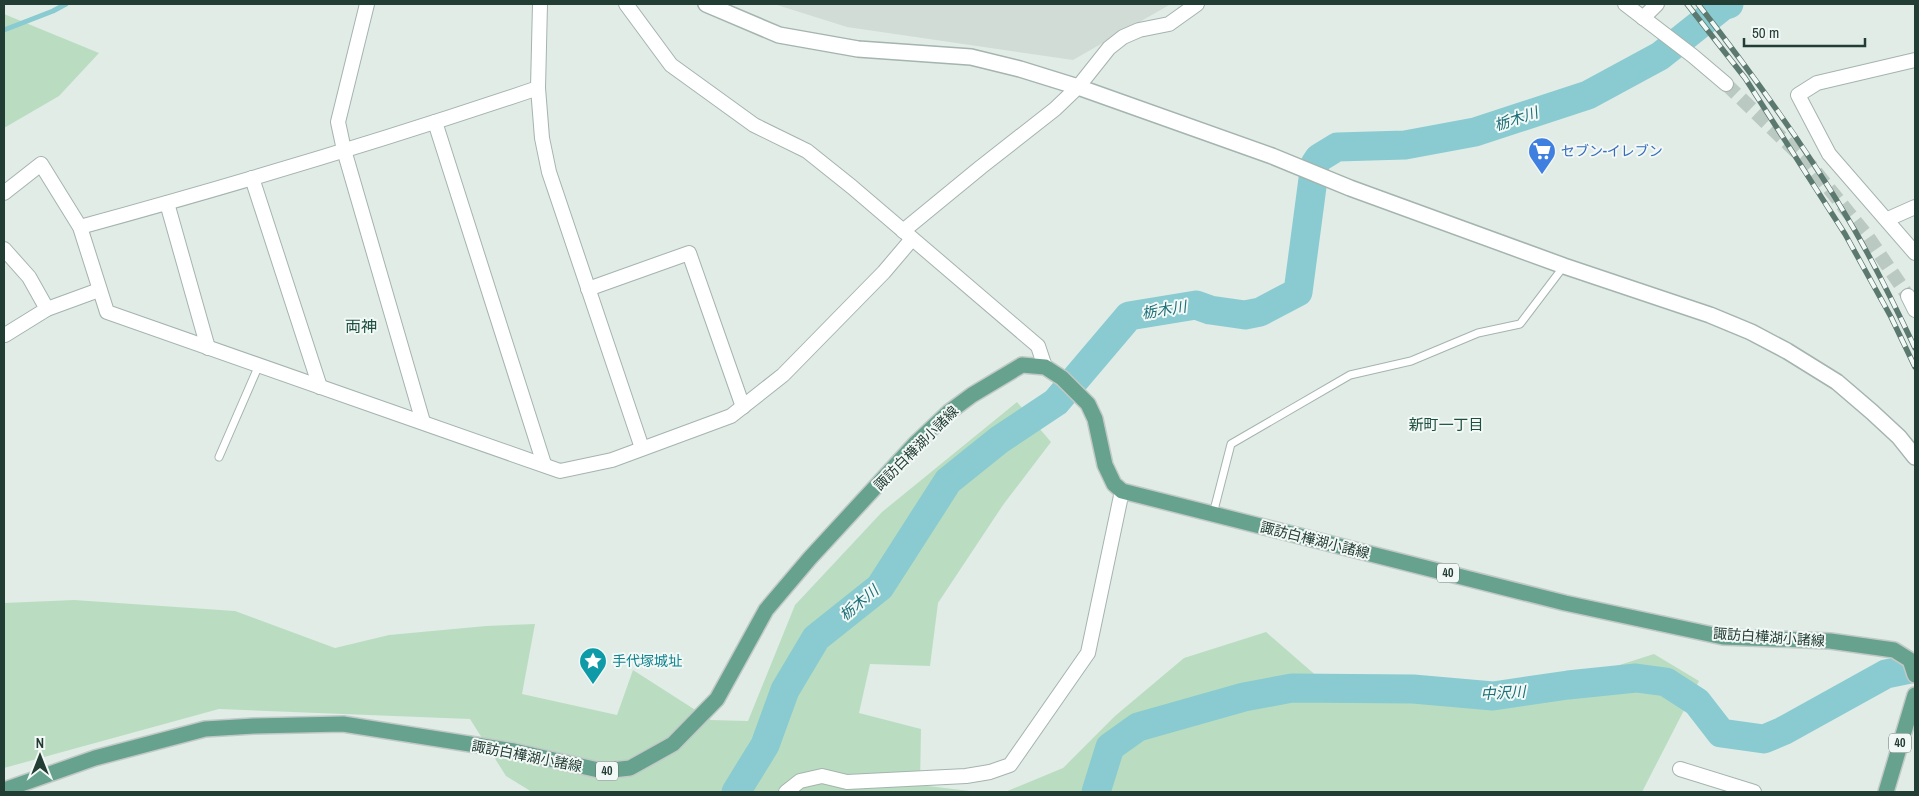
<svg xmlns="http://www.w3.org/2000/svg" width="1919" height="796" font-family="'Archivo Narrow','Noto Sans JP',sans-serif">
  <rect width="100%" height="100%" fill="#e1ece7"/>
  <polygon fill="#d0dcd5" points="774,4 1171,4 1073,60 847,27"/>
  <g fill="#baddc1">
    <polygon points="4,14 99,53 59,96 4,128"/>
    <polygon points="1017,402 1051,442 1003,505 938,603 930,666 870,664 859,713 921,729 920,785 978,792 532,792 506,776 470,719 219,709 4,768 4,603 74,600 235,611 335,648 389,635 486,626 535,624 522,694 617,715 633,670 711,720 748,721 795,605 882,512"/>
    <polygon points="1266,632 1342,698 1488,707 1654,654 1699,681 1642,792 1005,792 1063,768 1115,716 1184,658"/>
  </g>
  <g fill="none" stroke-linecap="round" stroke-linejoin="round">
    <polyline stroke="#89cbd1" stroke-width="5" points="4,30 53,11 66,4"/>
    <g stroke="#89cbd1" stroke-width="29">
      <polyline points="736,792 765,745 785,690 816,638 880,587 948,481 999,440 1056,402 1129,316 1196,305 1210,310 1245,315 1260,312 1298,292 1315,164 1319,158 1337,147 1405,145 1475,132 1588,95 1660,56 1723,6 1729,4"/>
      <polyline points="1096,792 1110,747 1138,727 1244,697 1292,688 1413,689 1493,696 1568,685 1636,678 1666,682 1697,702 1721,733 1764,739 1783,731 1886,674 1915,668"/>
    </g>
    <polyline stroke="#bbc9c3" stroke-width="14" stroke-dasharray="14 7" stroke-linecap="butt" points="1726,84 1811,166 1868,237 1908,296"/>
    <g stroke="#a4b4ae" stroke-width="9">
      <g id="service">
        <polyline points="219,457 259,365"/>
        <polyline points="1213,514 1231,444 1350,375 1411,361 1478,333 1520,324 1564,266"/>
      </g>
    </g>
    <g stroke="#a4b4ae" stroke-width="16">
      <g id="minor">
        <polyline points="367,4 338,122 344,150 423,422"/>
        <polyline points="540,4 538,88 542,138 549,172 642,448"/>
        <polyline points="626,4 671,65 754,125 807,151 852,187 1038,346 1045,367"/>
        <polyline points="1625,4 1693,56 1726,84"/>
        <polyline points="1643,18 1657,4"/>
        <polyline points="1915,60 1817,83 1798,95 1829,154 1915,253"/>
        <polyline points="435,122 544,464"/>
        <polyline points="252,178 320,387"/>
        <polyline points="4,193 41,164 80,227 107,312 560,471 612,460 731,416 783,375 884,272 912,239"/>
        <polyline points="167,203 208,348"/>
        <polyline points="1888,219 1915,207"/>
        <path d="M80,227C234,185 387,139 538,88"/>
        <polyline points="903,231 981,167 1055,109 1078,87 1109,48 1123,37 1139,30 1169,24 1197,4"/>
        <polyline points="4,249 29,277 47,309"/>
        <polyline points="588,289 689,253 743,407"/>
        <polyline points="1908,296 1915,310"/>
        <polyline points="5,335 47,309 99,290"/>
        <polyline points="1680,769 1754,792"/>
        <polyline points="786,792 800,781 822,776 847,782 966,776 990,772 1010,765 1088,653 1122,491"/>
      </g>
    </g>
    <g stroke="#a4b4ae" stroke-width="18">
      <polyline id="tertiary" points="706,4 779,35 858,49 971,57 1020,69 1078,87 1272,156 1350,188 1564,266 1710,315 1751,332 1787,351 1837,382 1872,412 1899,437 1915,457"/>
    </g>
    <g stroke="#c1c9c6" stroke-width="18">
      <g id="primary">
        <polyline points="4,790 95,758 205,729 254,726 343,724 514,751 603,771 630,768 673,744 717,699 766,610 810,558 915,444 949,412 972,395 1022,365 1045,367 1062,378 1088,404 1095,419 1105,465 1114,484 1122,491 1565,603 1723,637 1830,641 1894,650 1910,660 1915,675"/>
        <polyline points="1886,792 1915,695"/>
      </g>
    </g>
    <use href="#service" stroke="#fff" stroke-width="7"/>
    <use href="#minor" stroke="#fff" stroke-width="14"/>
    <use href="#tertiary" stroke="#fff" stroke-width="15"/>
    <use href="#primary" stroke="#66a28e" stroke-width="15"/>
    <g stroke="#5c796f" stroke-width="5.5">
      <g id="rail">
        <polyline points="1687,4 1745,78 1845,234 1891,317 1915,367"/>
        <path d="M1698,4C1754,76 1808,150 1854,229C1876,267 1896,308 1915,348"/>
      </g>
    </g>
    <use href="#rail" stroke="#f2f8f5" stroke-width="4" stroke-dasharray="11" stroke-linecap="butt"/>
  </g>
  <defs>
    <g id="supermarket-pin" transform="scale(1.4375)"><path d="M0 17L-7.5 6A9.5 9.5 0 1 1 7.5 6Z" fill="#3f7fe0" stroke="#f2f8f5"/><path d="M-6-5.5h2.5l.6 2H6L4.5 2H-2.5L-4.4-4H-6ZM-1.5 3.2a1.3 1.3 0 1 0 .1 0ZM3 3.2a1.3 1.3 0 1 0 .1 0Z" fill="#fff"/></g>
    <g id="sight-pin" transform="scale(1.4375)"><path d="M0 17L-7.5 6A9.5 9.5 0 1 1 7.5 6Z" fill="#0f9aa8" stroke="#f2f8f5"/><path d="M0-6L1.8-2.2L6-1.7L2.9 1.2L3.7 5.4L0 3.3L-3.7 5.4L-2.9 1.2L-6-1.7L-1.8-2.2Z" fill="#fff"/></g>
  </defs>
  <g fill-rule="evenodd">
    <use href="#supermarket-pin" x="1542" y="151"/>
    <use href="#sight-pin" x="593" y="661"/>
  </g>
  <g text-anchor="middle" stroke-width="4" stroke-linejoin="round" paint-order="stroke">
    <g fill="#f2f8f5" stroke="#60756e" stroke-width="1">
      <rect x="1437" y="563.5" width="22" height="19" rx="4"/>
      <rect x="1889" y="733.5" width="22" height="19" rx="4"/>
      <rect x="596" y="761.5" width="22" height="19" rx="4"/>
    </g>
    <g font-size="12" font-weight="bold" fill="#223d34">
      <text x="1448" y="577">40</text>
      <text x="1900" y="747">40</text>
      <text x="607" y="775">40</text>
    </g>
    <g font-size="14" fill="#366cbe" stroke="#f2f8f5" text-anchor="start">
      <text x="1561" y="156">セブン-イレブン</text>
    </g>
    <g font-size="14" fill="#223d34" stroke="#f2f8f5">
      <text transform="translate(916 448) rotate(-45)" y="5">諏訪白樺湖小諸線</text>
      <text transform="translate(1315 540) rotate(14)" y="5">諏訪白樺湖小諸線</text>
      <text transform="translate(1769 637) rotate(4)" y="5">諏訪白樺湖小諸線</text>
      <text transform="translate(527 756) rotate(11)" y="5">諏訪白樺湖小諸線</text>
    </g>
    <g font-size="14" fill="#0d838f" stroke="#f2f8f5" text-anchor="start">
      <text x="612" y="666">手代塚城址</text>
    </g>
    <g font-size="15" font-style="italic" fill="#1b7079" stroke="#f2f8f5">
      <text transform="translate(1516 119) rotate(-18)" y="5">栃木川</text>
      <text transform="translate(1164 310) rotate(-9)" y="5">栃木川</text>
      <text transform="translate(859 603) rotate(-40)" y="5">栃木川</text>
      <text transform="translate(1503 693) rotate(-3)" y="5">中沢川</text>
    </g>
    <g font-size="15" fill="#1d4f40" stroke="#f2f8f5">
      <text x="1446" y="430">新町一丁目</text>
    </g>
    <g font-size="16" fill="#1d4f40" stroke="#f2f8f5">
      <text x="361" y="332">両神</text>
    </g>
  </g>
  <rect width="1919" height="796" fill="none" stroke="#223d34" stroke-width="10"/>
  <g transform="translate(40 756)" stroke="#f2f8f5" stroke-width="4" paint-order="stroke">
  <path d="M0-4L9 19L0 12L-9 19Z" fill="#223d34"/>
  <text y="-8" font-size="14" font-weight="bold" text-anchor="middle" fill="#223d34">N</text>
  </g>
  <path d="M1744 38v8h121v-8" fill="none" stroke="#223d34" stroke-width="2.5"/>
  <text x="1752" y="38" font-size="15" fill="#223d34" stroke="#f2f8f5" stroke-width="4" paint-order="stroke">50 m</text>
</svg>
